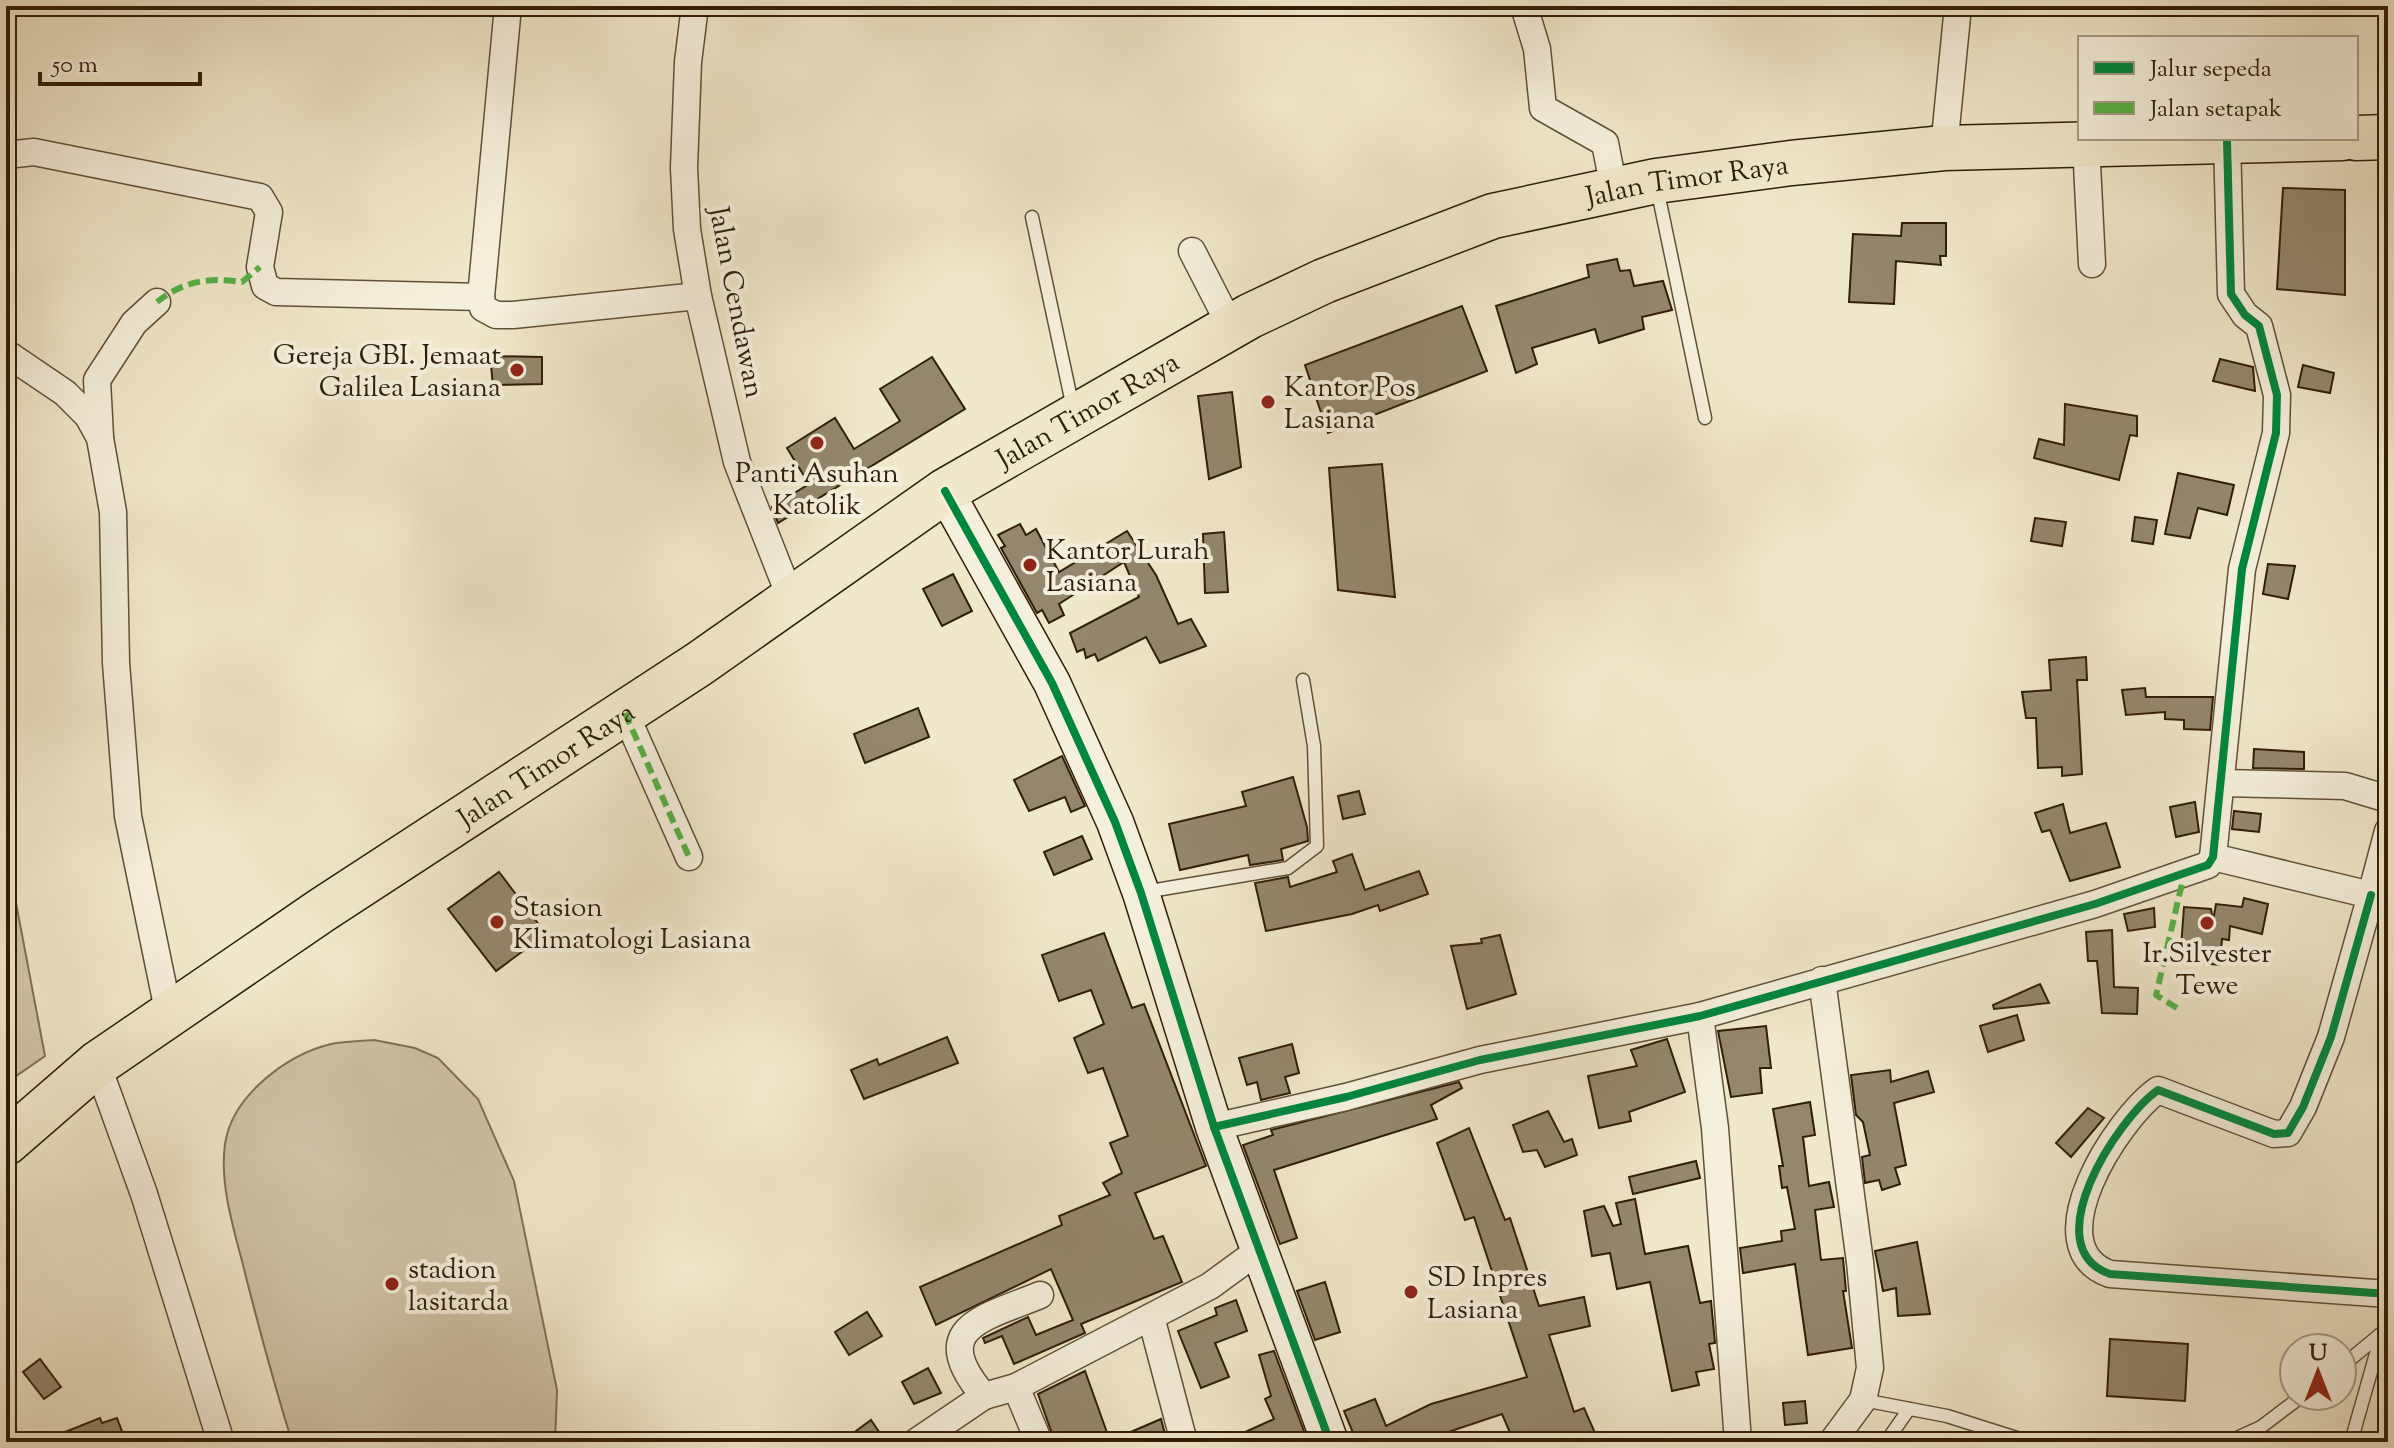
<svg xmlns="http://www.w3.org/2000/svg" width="2394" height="1448" font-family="'Sorts Mill Goudy',serif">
  <rect width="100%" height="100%" fill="#f0e8ca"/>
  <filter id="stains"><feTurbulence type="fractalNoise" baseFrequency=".0025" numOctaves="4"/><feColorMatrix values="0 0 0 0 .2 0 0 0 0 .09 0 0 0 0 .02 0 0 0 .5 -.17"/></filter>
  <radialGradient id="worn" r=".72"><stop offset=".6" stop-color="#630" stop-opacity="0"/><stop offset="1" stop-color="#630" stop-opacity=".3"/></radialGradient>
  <g fill="#d0c5a9" stroke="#807158" stroke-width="2">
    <polygon points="6,850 45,1056 6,1083"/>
    <path d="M374,1040L415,1048L438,1058L478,1099L514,1181L557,1390L555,1442H292C275,1387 260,1332 246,1277C236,1235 219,1188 225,1144C232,1096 286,1055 331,1044C344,1041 360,1041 374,1040Z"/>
  </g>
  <g fill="#94876d" stroke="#311d08" stroke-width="2">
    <polygon points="2283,188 2345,190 2345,295 2277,289"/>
    <polygon points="1902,223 1946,223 1946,256 1940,256 1941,265 1896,261 1894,304 1849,302 1853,234 1901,236"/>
    <polygon points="1617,259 1620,271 1630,270 1634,286 1663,281 1672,310 1642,317 1644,329 1599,343 1595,329 1532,348 1537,364 1516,373 1496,306 1589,277 1587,265"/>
    <polygon points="1462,306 1487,371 1328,433 1305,365"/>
    <polygon points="490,356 542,357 542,384 493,385"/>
    <polygon points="932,357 965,409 778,523 772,507 809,484 787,448 835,418 854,449 900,421 880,389"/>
    <polygon points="2220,359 2253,367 2255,391 2213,381"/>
    <polygon points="2303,365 2334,373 2330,393 2298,387"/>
    <polygon points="1232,392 1241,467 1209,479 1198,396"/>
    <polygon points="2065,404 2137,416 2137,436 2130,435 2119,480 2034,458 2039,439 2064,445"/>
    <polygon points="1382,464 1395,597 1338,590 1329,468"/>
    <polygon points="2178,473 2234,485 2227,515 2198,508 2190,538 2165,534"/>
    <polygon points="2135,517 2157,520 2153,544 2132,541"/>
    <polygon points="2035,518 2066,522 2062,546 2031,541"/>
    <polygon points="1020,524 1026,535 1036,529 1059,572 1127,531 1156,575 1178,624 1191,619 1206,646 1160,663 1146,637 1098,661 1095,654 1086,658 1084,649 1077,652 1070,633 1139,597 1124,562 1059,604 1064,615 1049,623 1042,610 1037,613 1001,548 1005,546 998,535"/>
    <polygon points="1224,532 1228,592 1205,593 1203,534"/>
    <polygon points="2268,564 2295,566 2288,599 2263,594"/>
    <polygon points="953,574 972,611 942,626 923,589"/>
    <polygon points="2086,657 2087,680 2077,680 2082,774 2062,776 2062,767 2038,768 2036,718 2026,718 2022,692 2051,690 2049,660"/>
    <polygon points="2145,688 2146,697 2213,697 2210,730 2184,729 2184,720 2165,719 2165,712 2126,715 2122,690"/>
    <polygon points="918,708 929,737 865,763 854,734"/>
    <polygon points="2254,749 2304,752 2304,769 2253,768"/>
    <polygon points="1062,756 1085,806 1071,812 1065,797 1029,811 1014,780"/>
    <polygon points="1293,777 1307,827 1308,841 1281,849 1283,860 1250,865 1248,855 1180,870 1169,824 1246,806 1242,792"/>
    <polygon points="1359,791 1365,814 1343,819 1338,796"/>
    <polygon points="2195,802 2199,832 2176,837 2170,807"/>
    <polygon points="2063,804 2070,833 2106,823 2120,867 2070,881 2050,830 2042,832 2035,813"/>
    <polygon points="2234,811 2261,814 2259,832 2232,829"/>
    <polygon points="1082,836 1092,859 1054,875 1044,852"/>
    <polygon points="1352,854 1365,890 1419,871 1428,894 1380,911 1378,905 1352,914 1266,931 1255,883 1288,877 1290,887 1337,872 1333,861"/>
    <polygon points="499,872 546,934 496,971 448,909"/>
    <polygon points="2244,898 2268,904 2262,934 2230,926 2229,940 2222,939 2220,965 2180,961 2184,907 2211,909 2213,921 2216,904 2242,907"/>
    <polygon points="2154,908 2155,927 2128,931 2124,914"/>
    <polygon points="2112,930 2114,987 2138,988 2137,1014 2102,1013 2097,961 2088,961 2086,932"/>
    <polygon points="1104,933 1132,1008 1144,1004 1206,1166 1135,1193 1154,1239 1163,1236 1182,1282 1081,1324 1085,1333 1014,1364 1002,1336 985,1343 983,1338 1028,1317 1036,1335 1073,1320 1051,1269 936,1325 920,1287 1062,1225 1059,1216 1110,1195 1103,1183 1122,1173 1110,1143 1128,1136 1103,1068 1088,1073 1074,1038 1104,1024 1091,990 1059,1001 1042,955"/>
    <polygon points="1500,935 1516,994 1467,1009 1451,946 1482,943 1481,939"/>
    <polygon points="2040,984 2049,1003 1994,1009 1993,1005"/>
    <polygon points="2017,1015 2024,1040 1988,1052 1980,1026"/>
    <polygon points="1766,1026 1771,1068 1760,1068 1762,1093 1731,1097 1718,1031"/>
    <polygon points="947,1037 958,1063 864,1099 851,1070 877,1059 879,1065"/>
    <polygon points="1667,1039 1685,1092 1629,1112 1631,1121 1599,1128 1588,1076 1637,1066 1631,1050"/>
    <polygon points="1292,1044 1299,1073 1285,1077 1290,1093 1261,1100 1257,1082 1247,1085 1239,1058"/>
    <polygon points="1890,1070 1891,1082 1928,1071 1934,1092 1894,1103 1906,1165 1895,1168 1900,1184 1882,1190 1879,1180 1865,1183 1862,1157 1870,1155 1863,1122 1856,1115 1851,1075"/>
    <polygon points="1459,1082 1462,1088 1431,1105 1437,1119 1274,1170 1297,1238 1280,1244 1243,1145 1273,1135 1271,1130"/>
    <polygon points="1810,1102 1815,1135 1803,1137 1809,1186 1829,1182 1834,1207 1815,1210 1821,1260 1843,1258 1846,1291 1843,1291 1852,1348 1808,1355 1795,1264 1743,1273 1740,1248 1782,1241 1781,1231 1795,1229 1787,1187 1782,1188 1779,1166 1783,1166 1773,1109"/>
    <polygon points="2088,1108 2104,1118 2071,1157 2056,1143"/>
    <polygon points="1548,1111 1564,1142 1572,1139 1577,1155 1545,1167 1537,1150 1523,1152 1513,1125"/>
    <polygon points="1469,1128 1505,1220 1510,1218 1539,1306 1584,1297 1590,1326 1549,1335 1574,1412 1584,1408 1599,1442 1514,1442 1502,1414 1436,1436 1439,1442 1352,1442 1356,1440 1344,1411 1375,1399 1386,1426 1431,1404 1527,1377 1474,1217 1465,1220 1437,1143"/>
    <polygon points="1696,1161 1700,1178 1633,1194 1629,1177"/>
    <polygon points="1635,1199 1645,1254 1688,1246 1700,1303 1711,1301 1715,1343 1709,1344 1714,1369 1696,1372 1699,1385 1672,1391 1650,1282 1617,1289 1610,1253 1592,1256 1584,1211 1604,1206 1613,1226 1621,1224 1616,1203"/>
    <polygon points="1917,1242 1930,1314 1898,1316 1896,1288 1883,1291 1875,1251"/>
    <polygon points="1325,1282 1340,1332 1315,1340 1297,1291"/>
    <polygon points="1236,1300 1247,1331 1215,1343 1229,1377 1201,1388 1178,1331 1217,1315 1215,1308"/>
    <polygon points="867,1312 882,1336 849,1355 835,1332"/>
    <polygon points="2110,1339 2188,1344 2185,1401 2107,1396"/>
    <polygon points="1274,1351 1308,1442 1223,1442 1274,1419 1265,1399 1271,1396 1259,1355"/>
    <polygon points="40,1359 61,1387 44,1399 23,1372"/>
    <polygon points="928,1368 941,1393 914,1404 902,1382"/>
    <polygon points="1085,1371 1110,1441 1161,1419 1167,1442 1055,1442 1038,1394"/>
    <polygon points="1805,1401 1807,1423 1785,1425 1783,1403"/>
    <polygon points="100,1418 102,1423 117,1418 126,1442 40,1442"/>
    <polygon points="871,1420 886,1442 863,1442 856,1431"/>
  </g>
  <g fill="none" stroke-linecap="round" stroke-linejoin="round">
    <g stroke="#615038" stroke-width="15">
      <g id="lane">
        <polyline points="1657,188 1705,418"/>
        <polyline points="1032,217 1073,408"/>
        <polyline points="1144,892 1288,868 1317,846 1314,746 1303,680"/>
        <polyline points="2342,1366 2388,1328"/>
        <polyline points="1863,1400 1947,1416 2029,1442"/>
        <polyline points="1886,1442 1909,1409"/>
        <polyline points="2228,1442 2261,1427 2302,1396"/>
        <polyline points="2351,1442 2381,1336"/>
      </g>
    </g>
    <g stroke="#615038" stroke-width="29">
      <g id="street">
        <polyline points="695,6 688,62 684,168 687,229 698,296 737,462 791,599"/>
        <polyline points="1524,6 1537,49 1543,108 1605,143 1614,189"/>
        <polyline points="2086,144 2092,264"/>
        <polyline points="1944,148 1958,6"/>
        <polyline points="6,155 34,152 260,197 269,212 260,267 265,286 276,292 481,297 483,308 496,315 513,315 698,296"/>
        <polyline points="1192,251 1231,327"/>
        <polyline points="481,297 508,6"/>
        <polyline points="6,353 65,393 88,416 100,438 113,512 116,663 128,816 169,1015"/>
        <polyline points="100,437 97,380 134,323 157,302"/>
        <polyline points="625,713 689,857"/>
        <polyline points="2222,783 2345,786 2388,799"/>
        <polyline points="2213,857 2371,895 2388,831"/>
        <path d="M2371,895L2331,1037L2303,1107L2288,1133L2274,1134L2158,1090C2117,1119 2034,1247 2110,1274L2388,1294"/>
        <polyline points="1822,980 1860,1262 1870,1368 1863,1400 1832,1442"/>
        <polyline points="1700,1016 1715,1128 1738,1442"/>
        <polyline points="97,1064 144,1194 221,1442"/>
        <polyline points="1214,1127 1346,1097 1480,1060 1700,1016 2095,904 2208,865 2213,857 2242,569 2276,433 2277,395 2259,326 2245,315 2231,294 2227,140"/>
        <polyline points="1151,1317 1184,1442"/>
        <path d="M1016,1387L984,1396C925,1327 985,1318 1040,1295"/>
        <polyline points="916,1442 984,1396"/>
        <polyline points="1039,1442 1016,1387 1210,1286 1258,1251"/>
      </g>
    </g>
    <g stroke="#311d08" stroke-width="39">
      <polyline id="secondary" points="945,491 1052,683 1115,822 1141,893 1214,1127 1330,1442"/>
    </g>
    <g stroke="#311d08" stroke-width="47">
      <g id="highway">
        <polyline points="2356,138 2388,137"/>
        <path id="s1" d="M6,1143L97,1064L322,910L699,664L945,491L1250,316L1324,281L1493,216L1656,181L1791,163L1944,148L2343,138"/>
      </g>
    </g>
    <use href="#lane" stroke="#f5f0dd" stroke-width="12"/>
    <use href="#street" stroke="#f5f0dd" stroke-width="26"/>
    <use href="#secondary" stroke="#f5f0dd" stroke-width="36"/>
    <use href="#highway" stroke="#f0e8ca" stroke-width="44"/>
    <g stroke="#56b144" stroke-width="6" stroke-dasharray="12 6" stroke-linecap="butt">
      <path d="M157,302C183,281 209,277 242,282L260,267"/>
      <polyline points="625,713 689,857"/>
      <polyline points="2177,1008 2156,995 2184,875"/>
    </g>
    <g stroke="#f5f0dd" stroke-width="13">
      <g id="cycleway">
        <polyline points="945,491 1052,683 1115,822 1141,893 1214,1127 1330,1442"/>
        <path d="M2371,895L2331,1037L2303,1107L2288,1133L2274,1134L2158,1090C2117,1119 2034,1247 2110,1274L2388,1294"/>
        <polyline points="1214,1127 1346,1097 1480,1060 1700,1016 2095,904 2208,865 2213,857 2242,569 2276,433 2277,395 2259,326 2245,315 2231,294 2227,140"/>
      </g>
    </g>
    <use href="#cycleway" stroke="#00873e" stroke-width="8"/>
  </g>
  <g fill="#8f2418" stroke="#f5f0dd" stroke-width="3">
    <circle cx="517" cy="370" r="8"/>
    <circle cx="1268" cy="402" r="8"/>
    <circle cx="817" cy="443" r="8"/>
    <circle cx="1030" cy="565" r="8"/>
    <circle cx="497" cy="922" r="8"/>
    <circle cx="2207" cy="923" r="8"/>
    <circle cx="392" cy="1284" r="8"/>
    <circle cx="1411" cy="1292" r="8"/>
  </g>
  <g text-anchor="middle" stroke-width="8" stroke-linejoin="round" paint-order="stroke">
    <g font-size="28" fill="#311d08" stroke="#f5f0dd">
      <text dy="10" stroke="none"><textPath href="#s1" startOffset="1956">Jalan Timor Raya</textPath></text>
      <text transform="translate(738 302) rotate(79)" y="10">Jalan Cendawan</text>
      <text dy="10" stroke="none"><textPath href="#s1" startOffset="1308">Jalan Timor Raya</textPath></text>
      <text dy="10" stroke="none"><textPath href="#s1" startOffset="660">Jalan Timor Raya</textPath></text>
    </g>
    <g font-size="28" fill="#311d08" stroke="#f5f0dd" text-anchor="start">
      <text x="501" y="364" text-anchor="end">Gereja GBI. Jemaat<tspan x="501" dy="32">Galilea Lasiana</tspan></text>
      <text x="1284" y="396">Kantor Pos<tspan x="1284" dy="32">Lasiana</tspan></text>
      <text x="817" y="482" text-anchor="middle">Panti Asuhan<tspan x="817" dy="32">Katolik</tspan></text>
      <text x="1046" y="559">Kantor Lurah<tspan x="1046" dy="32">Lasiana</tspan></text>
      <text x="513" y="916">Stasion<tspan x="513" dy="32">Klimatologi Lasiana</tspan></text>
      <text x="2207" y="962" text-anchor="middle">Ir.Silvester<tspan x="2207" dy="32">Tewe</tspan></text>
      <text x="408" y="1278">stadion<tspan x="408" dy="32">lasitarda</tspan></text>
      <text x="1427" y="1286">SD Inpres<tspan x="1427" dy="32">Lasiana</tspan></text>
    </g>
  </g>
  <rect width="2394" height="1448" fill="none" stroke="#f0e8ca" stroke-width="32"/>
  <rect x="8" y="8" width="2378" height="1432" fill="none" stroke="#311d08" stroke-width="4"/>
  <rect x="16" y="16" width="2362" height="1416" fill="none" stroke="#311d08" stroke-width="2"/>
  <rect x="2078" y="36" width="280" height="104" fill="#f5f0dd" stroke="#a79c88" stroke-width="2"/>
  <rect x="2094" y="62" width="40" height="12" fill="#00873e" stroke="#a79c88" stroke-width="2"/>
  <text x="2150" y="76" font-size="24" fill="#311d08">Jalur sepeda</text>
  <rect x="2094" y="102" width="40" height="12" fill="#56b144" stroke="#a79c88" stroke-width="2"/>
  <text x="2150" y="116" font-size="24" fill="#311d08">Jalan setapak</text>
  <g transform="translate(2318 1372)"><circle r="38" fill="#f5f0dd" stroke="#a79c88" stroke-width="2"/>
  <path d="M0-6L14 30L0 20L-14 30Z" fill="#8f2418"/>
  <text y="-12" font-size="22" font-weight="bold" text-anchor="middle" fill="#311d08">U</text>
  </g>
  <path d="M40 72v12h160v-12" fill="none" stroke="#311d08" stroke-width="4"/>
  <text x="52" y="72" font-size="24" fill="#311d08" stroke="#f5f0dd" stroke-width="6" paint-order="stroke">50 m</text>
  <rect width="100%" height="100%" filter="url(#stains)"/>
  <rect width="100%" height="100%" fill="url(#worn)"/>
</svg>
